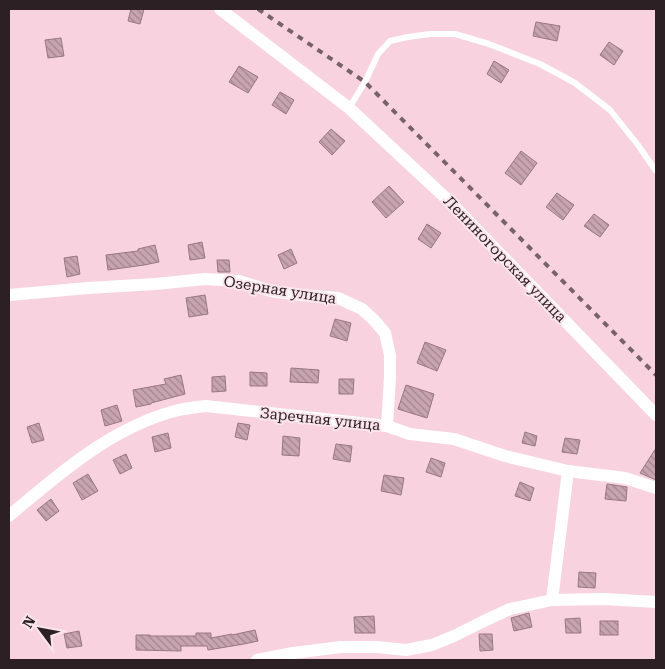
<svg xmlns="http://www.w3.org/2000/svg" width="665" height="669" font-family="'Roboto Serif',serif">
  <defs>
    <pattern id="building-back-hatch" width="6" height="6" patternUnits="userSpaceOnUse" patternTransform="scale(1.25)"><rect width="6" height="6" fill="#c7a4b0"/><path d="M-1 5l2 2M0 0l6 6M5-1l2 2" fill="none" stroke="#a2858f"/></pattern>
  </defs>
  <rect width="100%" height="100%" fill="#f8d3df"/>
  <g fill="url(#building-back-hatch)" stroke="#987782">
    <polygon points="131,9 144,9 140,24 128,21"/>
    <polygon points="536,22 560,26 557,41 533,36"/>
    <polygon points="61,38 64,56 48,58 45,40"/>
    <polygon points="609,42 623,51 614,65 600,55"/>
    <polygon points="494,61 509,70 501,83 487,74"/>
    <polygon points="239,66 258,77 248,93 229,82"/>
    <polygon points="280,92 294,100 286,114 272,105"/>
    <polygon points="331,129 345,141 332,155 319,142"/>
    <polygon points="521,151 537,163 521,185 505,173"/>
    <polygon points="389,186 404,202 386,218 372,202"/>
    <polygon points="557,193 574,205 563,220 546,207"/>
    <polygon points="594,214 609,225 600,237 584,226"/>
    <polygon points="427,224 441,233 431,248 418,239"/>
    <polygon points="202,242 205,258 190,260 188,245"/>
    <polygon points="155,245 159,262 144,265 108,270 106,255 138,251 138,249"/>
    <polygon points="291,249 297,263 284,269 278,255"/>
    <polygon points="77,256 80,274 67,277 64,258"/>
    <polygon points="217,260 229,260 230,272 218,272"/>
    <polygon points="205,295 208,314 189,317 186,298"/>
    <polygon points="335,319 351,323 347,341 330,336"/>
    <polygon points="425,342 446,350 437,371 417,363"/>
    <polygon points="291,368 319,370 318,383 290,382"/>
    <polygon points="250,372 267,373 267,386 250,386"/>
    <polygon points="181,375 185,394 151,403 151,404 136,407 133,390 166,384 164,379"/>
    <polygon points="225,376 226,391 212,392 212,377"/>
    <polygon points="339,379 354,379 353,394 339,394"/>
    <polygon points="406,385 434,394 427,418 398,409"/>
    <polygon points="117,405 122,421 105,426 101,410"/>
    <polygon points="39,423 44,440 32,443 27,427"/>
    <polygon points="238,423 250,425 247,440 235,437"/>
    <polygon points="525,432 537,436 535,446 522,443"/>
    <polygon points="168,433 171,448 155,452 152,437"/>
    <polygon points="283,436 300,438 299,456 282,455"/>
    <polygon points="565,438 580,440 577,454 562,452"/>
    <polygon points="336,444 352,446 350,462 333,459"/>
    <polygon points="656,448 656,480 640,473"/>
    <polygon points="126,454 132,468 120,474 113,460"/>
    <polygon points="431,458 445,463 441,477 426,472"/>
    <polygon points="88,474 98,491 82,500 73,483"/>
    <polygon points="384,475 404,478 401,495 381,491"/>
    <polygon points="520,482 534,488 530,501 515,496"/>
    <polygon points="607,484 627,487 626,501 605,499"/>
    <polygon points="51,499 59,511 46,521 37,510"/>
    <polygon points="579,572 596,573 595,588 578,587"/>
    <polygon points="529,613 532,627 514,631 511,618"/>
    <polygon points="374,616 375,633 355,633 354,617"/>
    <polygon points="580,618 581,633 566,633 565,619"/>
    <rect x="600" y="621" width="18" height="14"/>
    <polygon points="255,630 258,641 244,644 208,650 207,646 181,646 181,651 136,650 136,635 150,635 150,636 196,636 196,633 211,633 211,638 232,634 232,635"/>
    <polygon points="79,631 82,646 67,648 64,634"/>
    <polygon points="479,634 492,634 493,650 480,651"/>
  </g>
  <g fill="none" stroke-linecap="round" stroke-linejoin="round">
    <polyline stroke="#fff" stroke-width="6" points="349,108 365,82 378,54 390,41 408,37 430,34 455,34 489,44 540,64 575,83 610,110 638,145 656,171"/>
    <g stroke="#fff" stroke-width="12">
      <polyline points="220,9 349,108 450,202 656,415"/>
      <polyline points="9,295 88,288 155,284 205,279 239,281 271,291 300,295 338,298 362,309 374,320 385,333 390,355 390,377 387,426"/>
      <path d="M9,516C58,474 115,425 179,410C188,408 197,407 206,406L387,426L410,434L454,439L505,456L568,471L625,478L656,488"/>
      <polyline points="552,600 568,471"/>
      <polyline points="257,660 293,653 341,647 377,647 406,650 432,645 454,636 484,621 510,609 552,600 604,599 656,602"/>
    </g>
    <polyline stroke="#78626a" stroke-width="4" stroke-dasharray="6 6" stroke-linecap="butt" points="258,9 365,82 656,375"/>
  </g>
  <g text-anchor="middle" stroke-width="4" stroke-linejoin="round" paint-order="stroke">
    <g font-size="15" fill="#2d2025" stroke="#fbe5ec">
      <text transform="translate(505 259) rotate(46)" y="5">Лениногорская улица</text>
      <text transform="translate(280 290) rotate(9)" y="5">Озерная улица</text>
      <text transform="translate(320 419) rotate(6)" y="5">Заречная улица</text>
    </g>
  </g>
  <rect width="665" height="669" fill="none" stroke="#2d2025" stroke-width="20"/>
  <g transform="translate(40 629) rotate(302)" stroke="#fbe5ec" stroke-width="4" paint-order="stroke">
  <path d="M0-4L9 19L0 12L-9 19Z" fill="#2d2025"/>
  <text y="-8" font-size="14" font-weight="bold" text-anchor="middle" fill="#2d2025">N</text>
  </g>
</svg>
